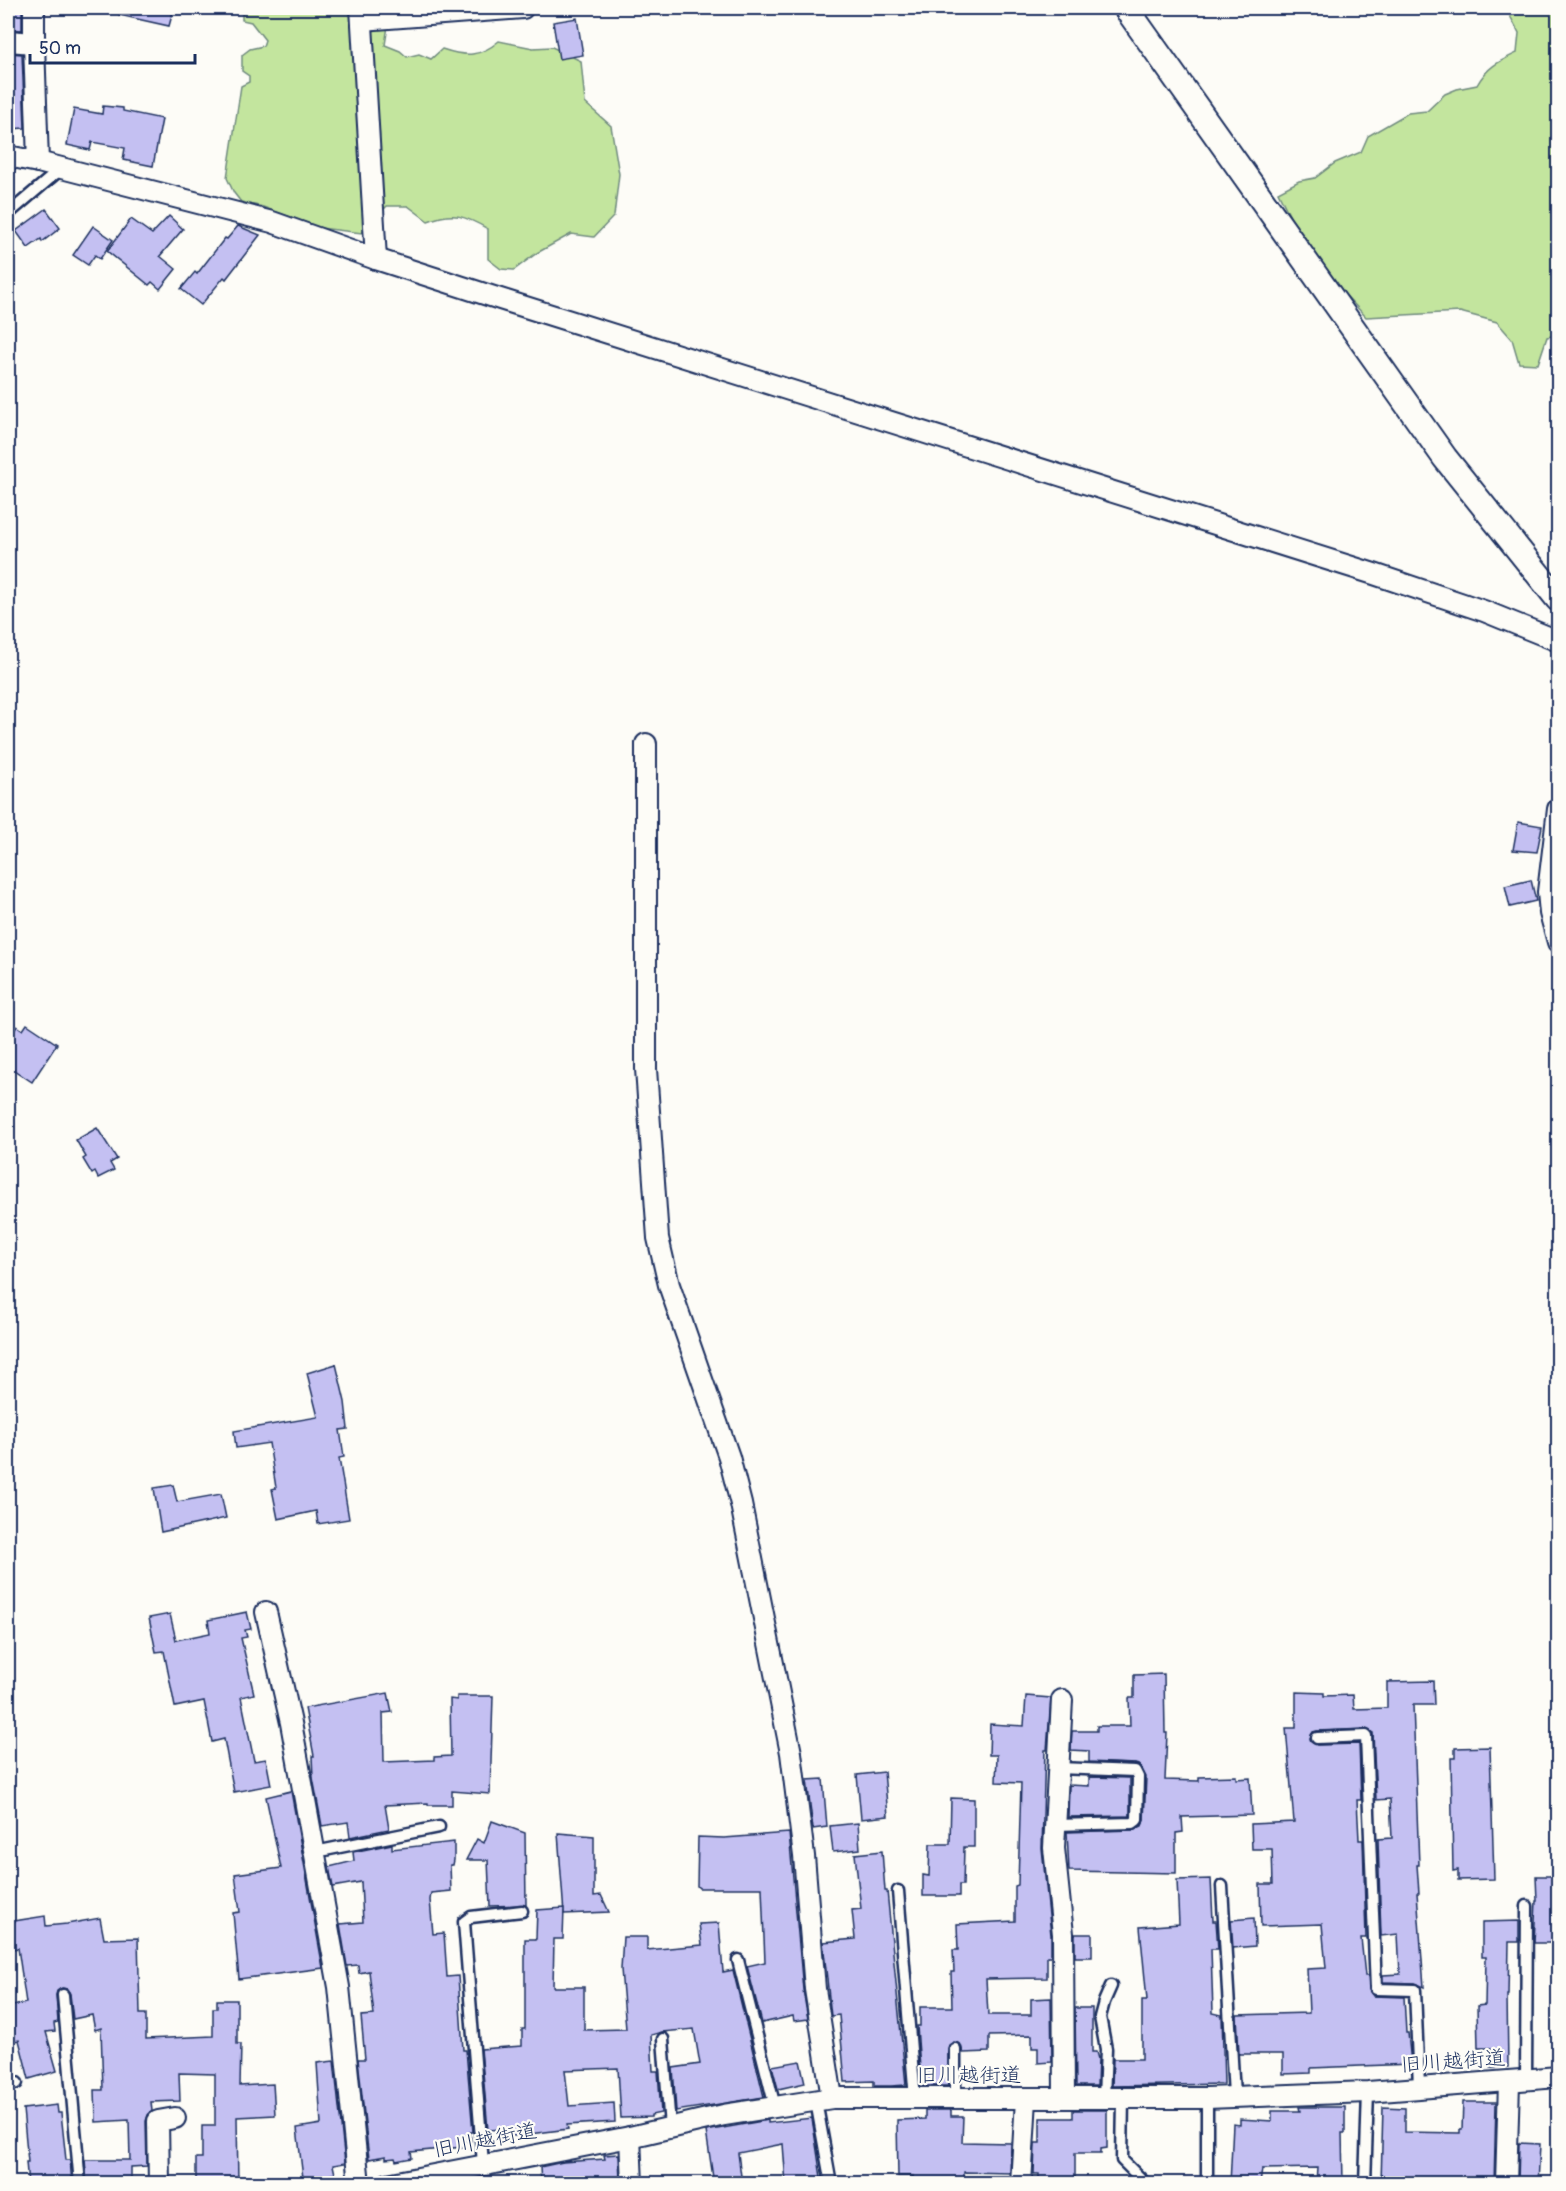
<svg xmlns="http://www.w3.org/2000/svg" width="1566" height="2191" font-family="Pangolin,'Klee One',sans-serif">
  <rect width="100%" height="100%" fill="#fdfcf7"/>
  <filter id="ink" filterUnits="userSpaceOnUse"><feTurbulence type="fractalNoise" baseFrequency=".0167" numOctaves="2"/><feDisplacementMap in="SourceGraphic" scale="12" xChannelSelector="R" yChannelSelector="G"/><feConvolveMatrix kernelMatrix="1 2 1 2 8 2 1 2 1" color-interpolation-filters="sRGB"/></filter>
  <g filter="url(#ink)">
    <g fill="#c3e59e" stroke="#6f8a7e" stroke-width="1.5">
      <path d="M245,8H372L383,11L388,26L385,45L400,51L407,57L419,54L431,59L442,49C466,57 480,57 499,41L533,48L552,47L581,61L585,103L611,126L619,174L614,216L594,237L571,234L537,253L514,270L501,269L488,259V229C465,216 454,211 428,221L408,206H387L362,233L320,228L263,207L241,202L234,193L227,178L241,86L249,82V76L242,71V55L250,49L263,46L265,40L251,22L242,20V12Z"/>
      <path d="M1506,8H1558V335L1547,337L1538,364L1519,363L1512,339L1497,322L1460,312L1366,317L1337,286L1299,235L1278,192L1299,181L1315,178L1335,163L1361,152L1368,136L1408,113L1427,111L1445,94L1457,89L1477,85C1487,67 1498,62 1517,53L1519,33Z"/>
    </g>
    <g fill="#c4c0f2" stroke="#1b2f5e" stroke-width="1.5">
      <polygon points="8,8 22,8 22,30 8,29"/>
      <polygon points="120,8 174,8 169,26 119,15"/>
      <polygon points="577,18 583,55 559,59 553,22"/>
      <polygon points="8,53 22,54 25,128 9,129"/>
      <polygon points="103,106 123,108 123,111 162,119 153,166 123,160 125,148 92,142 90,150 67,145 74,109 102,114"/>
      <polygon points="46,209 60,228 42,242 41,239 28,248 16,231"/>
      <polygon points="169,216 183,229 160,256 176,269 160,289 152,282 149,285 107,251 131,219 152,234"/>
      <polygon points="93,226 113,240 100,259 95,255 88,265 73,255"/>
      <polygon points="238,226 260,235 226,279 224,277 201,305 181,289 195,272 197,274 225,238 227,239"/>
      <polygon points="1518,822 1542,826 1537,852 1513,850"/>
      <polygon points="1531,880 1536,901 1510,907 1505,886"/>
      <polygon points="27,1024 57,1044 32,1082 8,1066 8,1040 17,1026 23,1030"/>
      <polygon points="97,1128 117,1159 110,1163 114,1170 98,1178 95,1172 92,1174 83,1159 86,1157 76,1140"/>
      <polygon points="336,1364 345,1402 348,1429 340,1430 344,1457 339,1458 349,1519 318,1524 316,1511 278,1519 272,1489 276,1488 269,1443 236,1448 234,1431 318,1417 307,1373"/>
      <polygon points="173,1485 177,1502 221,1494 226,1518 161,1532 154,1488"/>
      <polygon points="247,1612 251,1629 245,1630 247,1637 241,1638 254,1694 241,1697 254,1761 266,1759 271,1785 234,1792 224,1739 212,1742 204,1701 175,1707 164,1651 156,1652 149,1618 170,1614 176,1640 210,1633 208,1620"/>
      <polygon points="1164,1674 1165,1733 1167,1733 1165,1780 1199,1781 1199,1777 1236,1776 1236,1779 1250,1778 1252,1815 1182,1817 1183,1832 1176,1833 1176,1873 1069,1871 1067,1832 1133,1830 1142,1826 1144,1820 1146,1777 1141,1767 1135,1764 1089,1762 1089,1751 1071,1750 1072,1731 1097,1731 1097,1726 1130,1726 1129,1698 1134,1698 1134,1675"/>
      <polygon points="1433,1681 1434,1705 1413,1705 1419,1865 1417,1865 1419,1893 1417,1893 1424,1987 1415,1983 1383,1982 1383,1975 1400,1974 1398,1934 1381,1936 1378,1839 1392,1838 1390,1799 1376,1800 1373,1733 1366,1729 1317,1731 1313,1732 1310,1738 1311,1742 1317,1745 1359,1744 1361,1800 1357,1800 1359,1840 1363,1840 1366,1938 1361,1938 1365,1976 1368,1976 1369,1990 1373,1996 1404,1997 1406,2033 1408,2033 1411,2064 1311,2068 1311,2073 1283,2074 1283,2054 1239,2054 1237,2015 1309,2013 1307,1969 1326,1968 1322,1924 1261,1926 1260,1884 1273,1884 1272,1849 1252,1849 1251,1824 1294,1822 1286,1728 1296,1728 1296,1692 1324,1693 1324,1696 1353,1695 1354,1709 1387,1708 1387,1682"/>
      <polygon points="388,1693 392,1712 383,1713 384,1762 434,1760 434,1757 451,1756 450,1699 457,1700 457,1696 493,1696 490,1794 452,1791 452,1805 428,1805 428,1803 385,1805 389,1829 350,1837 348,1822 322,1826 313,1778 312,1756 314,1756 305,1708"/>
      <polygon points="1026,1696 1051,1698 1047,1750 1045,1750 1042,1848 1051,1935 1051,1957 1047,1957 1047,1978 986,1979 988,2015 1031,2015 1031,1999 1051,1998 1052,2062 1038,2063 1038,2048 1032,2048 1032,2035 989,2036 989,2052 963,2053 961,2045 954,2042 949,2045 948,2048 948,2086 924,2086 924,2083 921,2083 917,2026 920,2026 920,2007 952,2007 951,1972 954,1972 953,1950 958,1950 957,1924 1015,1921 1015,1886 1018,1885 1021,1783 996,1782 997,1755 989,1755 990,1724 1024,1726"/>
      <polygon points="1490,1747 1494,1879 1458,1880 1458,1870 1453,1871 1451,1758 1455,1758 1455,1748"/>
      <polygon points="884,1772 888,1816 861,1819 857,1775"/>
      <polygon points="1089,1777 1130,1778 1130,1816 1068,1817 1069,1785 1089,1786"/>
      <polygon points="823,1779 827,1827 813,1829 807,1780"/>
      <polygon points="291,1791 323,1968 239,1979 233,1913 240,1912 235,1874 281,1868 266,1797"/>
      <polygon points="951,1798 974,1799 974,1847 964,1847 963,1885 959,1885 959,1896 923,1896 923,1875 929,1876 930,1844 950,1844"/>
      <polygon points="492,1821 525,1833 526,1905 490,1906 488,1860 466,1860 477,1839 484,1843"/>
      <polygon points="858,1823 860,1849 833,1852 830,1826"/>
      <polygon points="558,1833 594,1836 594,1896 601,1895 609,1912 564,1914"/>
      <polygon points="789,1833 803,1990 808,2019 794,2021 793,2016 762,2023 747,1966 765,1962 762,1888 699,1888 697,1886 698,1837 724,1838"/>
      <polygon points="454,1842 454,1860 453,1865 450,1865 451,1891 431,1893 430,1900 433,1934 444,1933 447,1977 458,1976 463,2050 466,2050 473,2132 470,2132 471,2141 462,2142 463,2147 411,2152 412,2158 396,2161 395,2158 386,2159 386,2156 369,2159 358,2059 365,2059 361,2016 374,2015 369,1971 359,1973 358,1965 347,1966 340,1924 363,1922 361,1882 333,1887 329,1867 354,1861 353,1852 392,1844 392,1849"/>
      <polygon points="882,1851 885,1891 887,1891 906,2085 891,2086 874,2086 874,2081 845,2082 839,2015 831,2016 823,1942 855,1939 852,1910 861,1909 855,1854"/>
      <polygon points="1536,1876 1558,1876 1558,1943 1534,1943 1536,1901 1537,1901"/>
      <polygon points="1211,1879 1213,1921 1216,1921 1218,1949 1211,1949 1213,2013 1222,2015 1224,2084 1112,2086 1113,2059 1142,2059 1142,2000 1147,2000 1140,1927 1179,1924 1177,1880"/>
      <polygon points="564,1908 563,1939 554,1939 553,1987 584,1987 584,2030 626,2029 621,1969 623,1937 647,1937 647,1950 702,1945 699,1924 719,1923 723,1972 733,1970 764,2097 676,2111 673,2068 700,2064 694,2029 662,2032 651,2035 653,2071 658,2071 661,2113 651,2115 651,2117 621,2118 618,2068 565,2070 569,2106 614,2103 615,2122 567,2125 568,2129 506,2137 504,2129 488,2130 481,2049 522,2046 522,2029 525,2029 525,1939 536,1939 537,1910"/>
      <polygon points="45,1916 46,1926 67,1924 100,1918 104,1939 138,1938 140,2014 146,2014 146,2039 213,2036 213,2008 217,2008 217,2000 237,2000 237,2044 241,2044 240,2086 273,2084 275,2115 237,2117 238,2184 196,2184 196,2158 202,2158 202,2126 215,2126 215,2074 179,2073 180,2101 151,2102 152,2111 148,2115 146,2121 147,2166 131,2167 131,2180 120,2180 120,2184 87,2184 85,2160 130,2160 129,2120 96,2122 95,2090 103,2090 101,2028 95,2030 92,2015 73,2019 70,1994 67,1989 62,1988 57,1991 56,1995 58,2022 54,2023 55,2031 46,2032 57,2071 29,2079 19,2040 8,2042 8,2007 26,2003 18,1948 8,1950 8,1922"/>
      <polygon points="1254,1918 1255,1946 1233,1948 1231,1920"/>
      <polygon points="1519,1921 1519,1942 1509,1942 1508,1995 1507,1995 1508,2067 1491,2067 1491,2048 1478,2048 1477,2006 1485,2005 1486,1957 1482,1957 1482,1922"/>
      <rect x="1075" y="1934" width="17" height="23"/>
      <polygon points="1075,2008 1092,2008 1092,2052 1096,2052 1098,2059 1097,2086 1076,2086"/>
      <polygon points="334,2061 345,2163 333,2165 335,2174 303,2178 297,2128 321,2124 317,2063"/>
      <polygon points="800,2061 805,2083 778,2089 772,2066"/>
      <polygon points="1463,2102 1496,2102 1494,2184 1381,2184 1383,2107 1405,2108 1405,2132 1460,2133 1460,2129 1462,2129"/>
      <polygon points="57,2105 58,2113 61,2113 66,2160 70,2160 72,2184 28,2184 26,2162 28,2162 23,2109"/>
      <polygon points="1299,2107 1345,2107 1345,2133 1342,2133 1343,2184 1316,2184 1317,2168 1262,2169 1260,2184 1230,2184 1233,2124 1240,2125 1240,2119 1272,2121 1272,2111 1300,2111"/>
      <polygon points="925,2110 951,2110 951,2116 963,2116 962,2142 1011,2143 1010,2173 964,2172 964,2180 953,2179 952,2182 913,2180 913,2176 898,2176 897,2120 925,2119"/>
      <polygon points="1073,2110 1107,2110 1107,2148 1101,2149 1101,2153 1075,2153 1075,2184 1039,2184 1039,2174 1034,2174 1035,2143 1040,2143 1040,2118 1073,2118"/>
      <polygon points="812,2118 822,2184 786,2184 783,2144 738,2153 742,2184 714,2184 706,2131 768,2120 768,2123"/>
      <polygon points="1519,2143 1540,2144 1538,2184 1518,2184"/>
      <polygon points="619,2154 620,2184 541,2184 540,2167 563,2162 605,2159 604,2155"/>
    </g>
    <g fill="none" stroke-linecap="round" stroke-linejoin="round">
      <g stroke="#1b2f5e" stroke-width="15">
        <g id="service">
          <polyline points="8,214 62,168"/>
          <polyline points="1317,1738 1366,1736 1376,1989 1415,1990 1419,2087"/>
          <polyline points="1055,1825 1133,1823 1137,1820 1138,1777 1135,1771 1058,1768"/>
          <polyline points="315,1852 439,1827"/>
          <polyline points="1222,1886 1234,2095"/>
          <polyline points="898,1891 915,2099"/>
          <polyline points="738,1960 775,2107"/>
          <polyline points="63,1995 80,2184"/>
          <polyline points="663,2039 670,2127"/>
          <polyline points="955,2049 955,2099"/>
          <polyline points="1526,2080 1527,1906"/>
          <polyline points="8,2085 17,2083"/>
          <polyline points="1104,2098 1106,2049 1100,2017 1104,2002 1111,1986"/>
          <polyline points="1123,2098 1122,2160 1146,2184"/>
          <polyline points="1207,2098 1207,2184"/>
          <polyline points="816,2101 831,2184"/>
          <polyline points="483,2164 464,1922 471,1917 522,1911"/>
          <polyline points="1365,2184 1368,2092"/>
        </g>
      </g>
      <g stroke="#1b2f5e" stroke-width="24">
        <g id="minor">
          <polyline points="34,8 34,43 38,162"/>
          <polyline points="361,8 376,259"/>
          <polyline points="362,20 523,8"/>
          <polyline points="8,41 34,43"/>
          <polyline points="8,156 38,162 272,222 376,259 500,299 1374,574 1484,611 1558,641"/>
          <polyline points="646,744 646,1069 658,1238 669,1285 729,1457 741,1504 791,1753 804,1856 815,1989 832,2098"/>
          <polyline points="1558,809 1548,892 1550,913 1558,942"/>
          <polyline points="266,1612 291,1723 339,1987 359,2184"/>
          <polyline points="1062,1700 1054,1848 1063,1934 1064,2098"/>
          <polyline points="630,2137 632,2184"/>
          <polyline points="159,2184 158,2121 175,2118"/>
          <polyline points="387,2184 630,2137 724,2115 832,2098 1207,2098 1368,2092 1558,2077"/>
          <polyline points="1021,2184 1026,2099"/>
          <polyline points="1506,2184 1509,2082"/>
        </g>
      </g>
      <g stroke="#1b2f5e" stroke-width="28">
        <polyline id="tertiary" points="1126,8 1445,458 1558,599"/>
      </g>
      <use href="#service" stroke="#fdfcf7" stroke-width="10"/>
      <use href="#minor" stroke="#fdfcf7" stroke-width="20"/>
      <use href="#tertiary" stroke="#fdfcf7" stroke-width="24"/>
    </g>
  </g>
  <g text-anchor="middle" stroke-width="4.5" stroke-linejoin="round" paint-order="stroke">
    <g font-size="21" fill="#1b2f5e" stroke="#fdfcf7">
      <text transform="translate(1453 2061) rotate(-4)" y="7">旧川越街道</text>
      <text x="969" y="2082">旧川越街道</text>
      <text transform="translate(485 2140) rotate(-11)" y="7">旧川越街道</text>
    </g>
  </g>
  <rect width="1566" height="2191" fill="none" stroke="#fdfcf7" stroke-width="30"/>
  <rect x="15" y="15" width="1536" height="2161" fill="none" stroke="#1b2f5e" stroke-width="2" filter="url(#ink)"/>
  <path d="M30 54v9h165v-9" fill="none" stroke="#1b2f5e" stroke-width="3"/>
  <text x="39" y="54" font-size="18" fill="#1b2f5e" stroke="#fdfcf7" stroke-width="4.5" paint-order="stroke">50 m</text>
</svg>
